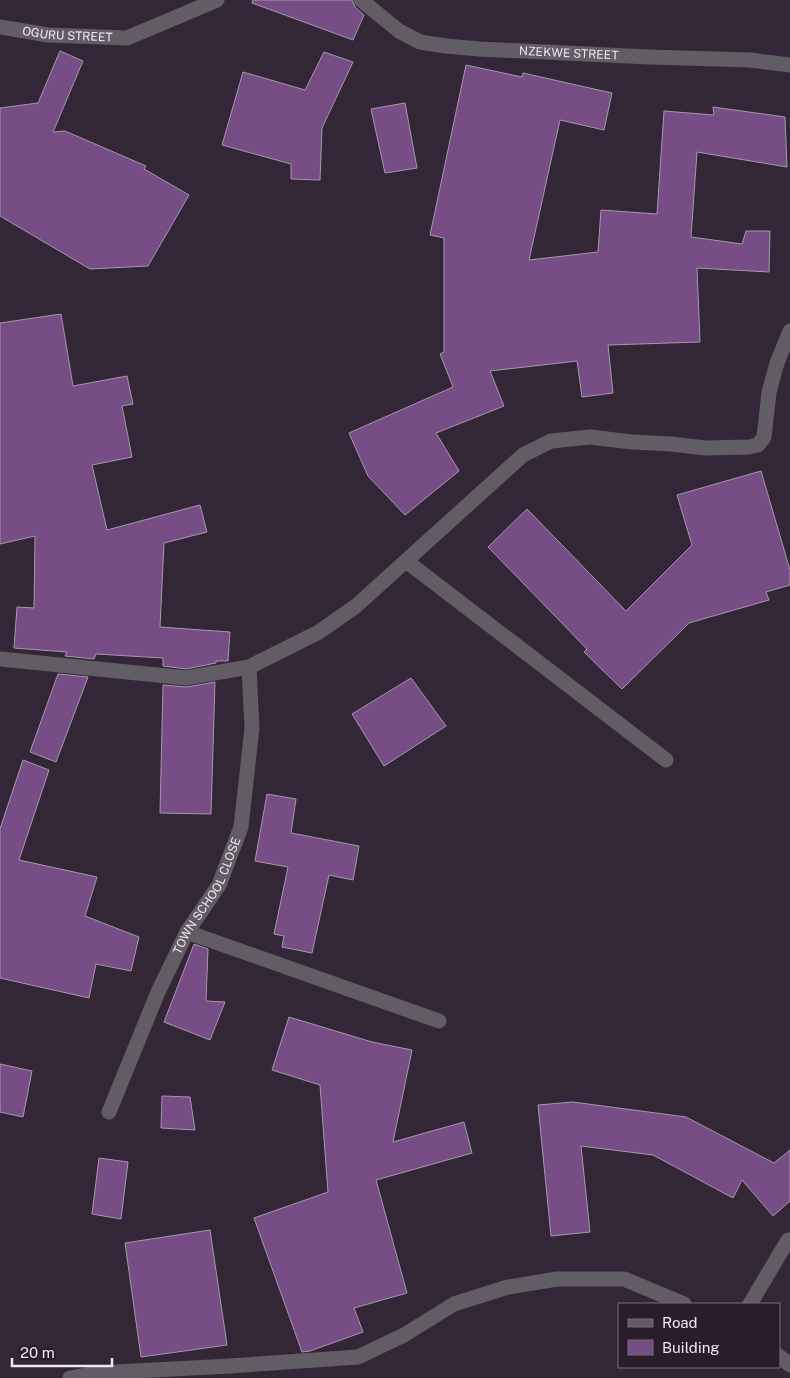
<svg xmlns="http://www.w3.org/2000/svg" width="790" height="1378" font-family="'Public Sans',sans-serif">
  <rect width="100%" height="100%" fill="#332737"/>
  <g fill="#774d86" stroke="#a698ac">
    <polygon points="253,0 352,0 355,7 364,15 353,40 252,3"/>
    <polygon points="60,51 83,61 53,132 65,131 146,166 144,169 189,195 148,266 90,269 0,216 0,108 38,103"/>
    <polygon points="324,52 353,62 322,128 320,180 291,179 291,164 222,145 243,72 305,90"/>
    <polygon points="466,65 522,77 523,73 612,93 604,130 560,120 529,260 598,252 601,210 657,214 664,111 714,115 713,107 785,117 787,167 697,152 691,237 742,244 746,231 770,231 769,272 697,268 700,342 608,345 613,393 582,397 577,361 490,371 504,406 436,433 459,471 405,515 368,476 349,433 453,387 440,354 444,352 444,238 430,235"/>
    <polygon points="405,103 417,168 385,173 371,109"/>
    <polygon points="61,314 73,386 127,376 133,404 122,406 132,457 92,465 107,530 200,505 207,532 164,543 160,627 230,632 228,661 216,661 216,663 186,669 163,666 163,658 96,654 94,659 65,656 67,652 14,648 17,607 34,608 35,536 0,544 0,323"/>
    <polygon points="761,471 790,570 790,585 766,592 769,600 689,623 622,689 584,652 587,649 488,547 527,509 626,611 692,545 677,495"/>
    <polygon points="58,674 88,677 56,762 30,752"/>
    <polygon points="411,678 446,726 384,766 352,714"/>
    <polygon points="215,682 211,814 160,813 163,685 187,687"/>
    <polygon points="23,760 49,770 19,860 97,877 85,916 139,937 131,971 96,964 89,998 0,978 0,829"/>
    <polygon points="267,794 296,799 291,833 359,846 353,880 329,875 312,953 282,947 284,936 274,934 288,867 255,861"/>
    <polygon points="194,944 208,949 206,1001 225,1002 210,1040 164,1022"/>
    <polygon points="289,1017 372,1042 412,1050 393,1142 464,1122 472,1153 376,1180 407,1293 354,1308 363,1332 310,1351 302,1352 254,1218 328,1192 320,1085 272,1070"/>
    <polygon points="0,1064 32,1071 23,1117 0,1112"/>
    <polygon points="162,1096 190,1097 195,1130 161,1128"/>
    <polygon points="573,1102 686,1117 774,1163 790,1150 790,1201 773,1216 742,1180 733,1198 653,1155 581,1146 590,1232 551,1236 538,1105"/>
    <polygon points="99,1158 128,1162 121,1219 92,1214"/>
    <polygon points="210,1230 227,1345 141,1357 125,1243"/>
  </g>
  <g fill="none" stroke-linecap="round" stroke-linejoin="round">
    <g stroke="#625c64" stroke-width="15">
      <path id="s1" d="M361,0L399,31L420,42L446,46L479,49L649,57L750,60L790,65"/>
      <path id="s2" d="M0,27L48,35L127,38L217,0"/>
      <polyline points="406,561 666,760"/>
      <polyline points="0,659 186,678 249,667 319,632 356,606 523,455 551,441 590,437 632,442 671,444 705,448 749,447 758,445 764,437 769,392 777,363 790,331"/>
      <polyline points="187,932 439,1021"/>
      <path id="s3" d="M109,1112L158,992L187,932L219,885L241,827L252,728L249,667"/>
      <polyline points="750,1304 788,1240"/>
      <polyline points="779,1356 790,1365"/>
      <polyline points="70,1378 96,1373 230,1366 358,1357 404,1335 454,1304 508,1287 557,1279 624,1279 684,1304"/>
    </g>
  </g>
  <g text-anchor="middle" stroke-width="5" stroke-linejoin="round" paint-order="stroke">
    <g font-size="12" fill="#eee6f1" stroke="#291d2d">
      <text dy="4" stroke="none"><textPath href="#s2" startOffset="68">OGURU STREET</textPath></text>
      <text dy="4" stroke="none"><textPath href="#s1" startOffset="222">NZEKWE STREET</textPath></text>
      <text dy="4" stroke="none"><textPath href="#s3" startOffset="238">TOWN SCHOOL CLOSE</textPath></text>
    </g>
  </g>
  <rect x="618" y="1303" width="162" height="65" fill="#291d2d" stroke="#786d7b"/>
  <rect x="628" y="1319" width="25" height="8" fill="#625c64" stroke="#786d7b"/>
  <text x="662" y="1328" font-size="15" fill="#eee6f1">Road</text>
  <rect x="628" y="1340" width="25" height="15" fill="#774d86" stroke="#786d7b"/>
  <text x="662" y="1353" font-size="15" fill="#eee6f1">Building</text>
  <path d="M12 1358v8h100v-8" fill="none" stroke="#eee6f1" stroke-width="2.5"/>
  <text x="20" y="1358" font-size="15" fill="#eee6f1" stroke="#291d2d" stroke-width="4" paint-order="stroke">20 m</text>
</svg>
